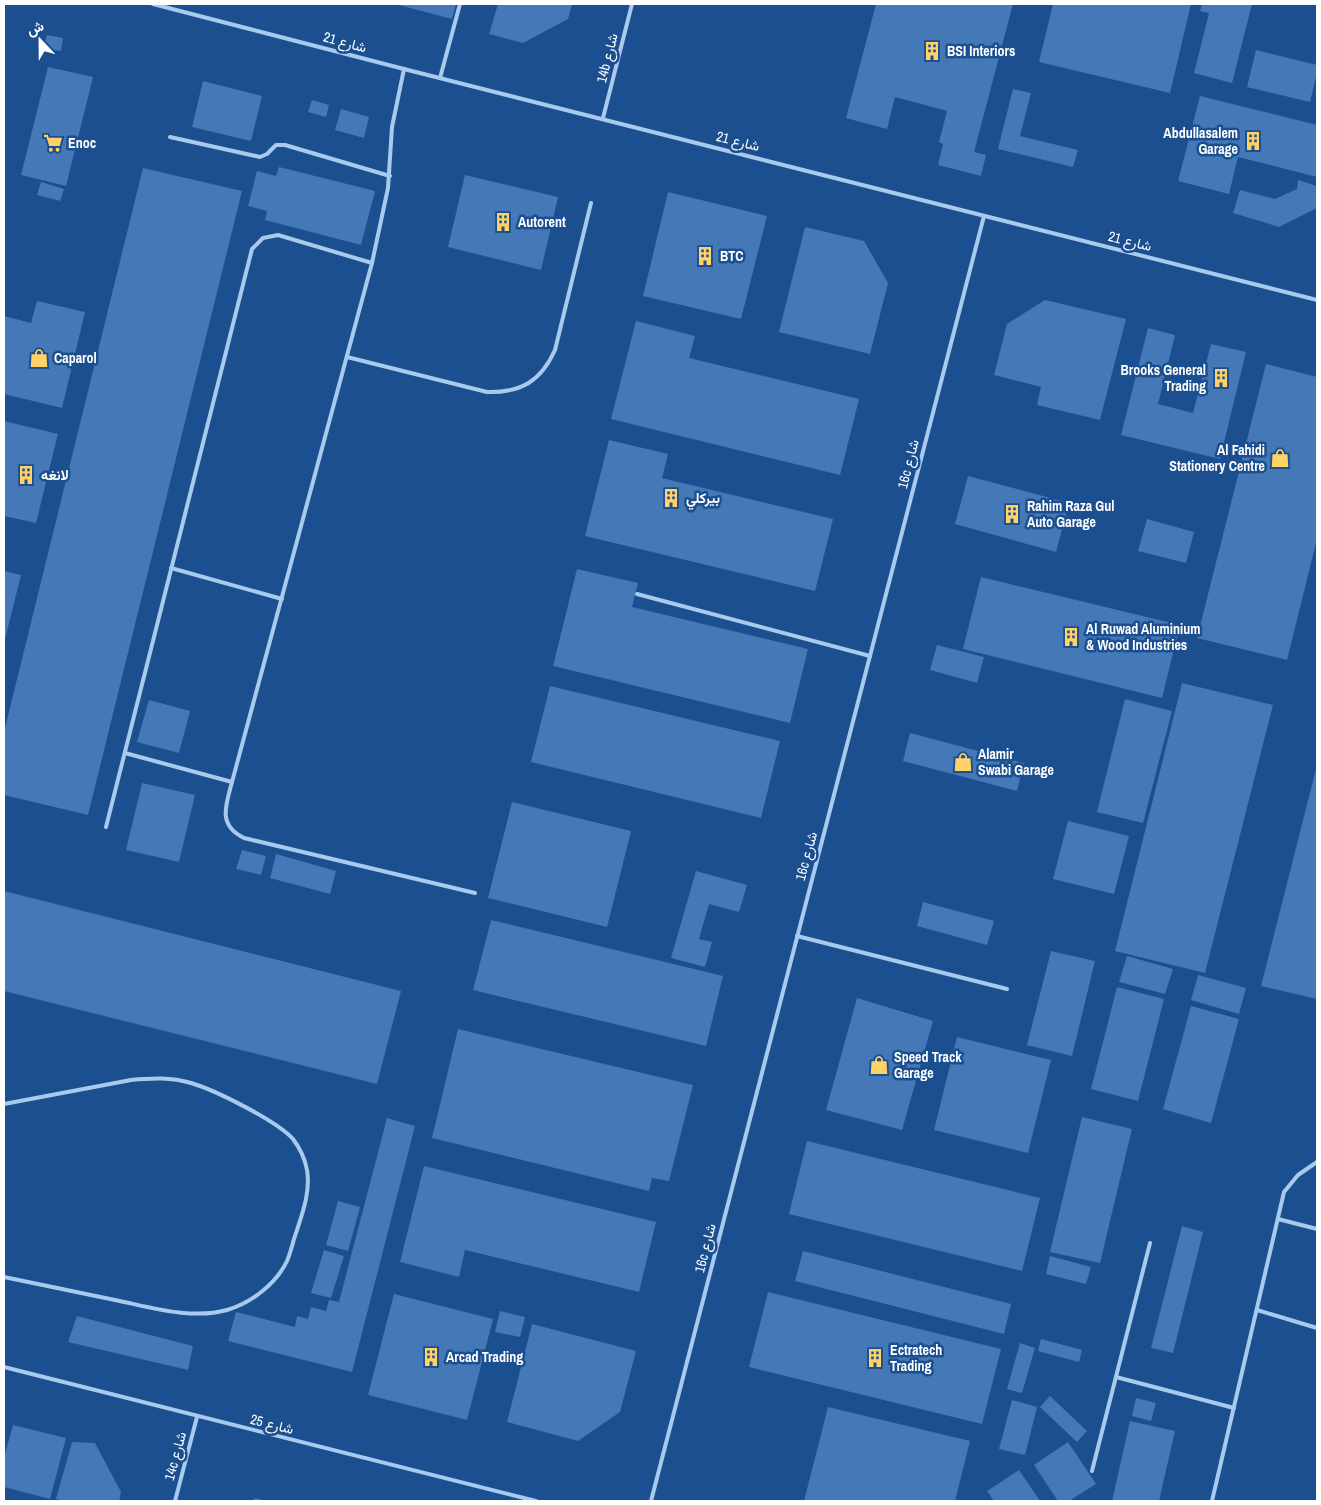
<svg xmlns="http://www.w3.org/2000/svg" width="1321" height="1505" font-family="'Archivo Narrow',Vazirmatn,sans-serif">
  <rect width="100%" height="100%" fill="#1b4f8f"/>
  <g fill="#4478b7">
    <polygon points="395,4 456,4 452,19"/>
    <polygon points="498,4 572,4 568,19 523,43 489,34"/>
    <polygon points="876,4 1013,4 974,152 986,155 981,176 938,165 943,144 939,142 947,111 895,97 887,129 846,118"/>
    <polygon points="1053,4 1191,4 1170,93 1039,62"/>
    <polygon points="1202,4 1252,4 1232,83 1194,73 1209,13 1200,11"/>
    <polygon points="47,35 63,38 61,51 44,48"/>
    <polygon points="1256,50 1317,65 1317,73 1310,102 1247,87"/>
    <polygon points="48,67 93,77 66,186 21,175"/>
    <polygon points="203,81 262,96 251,141 192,127"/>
    <polygon points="1013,89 1031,93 1020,136 1078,150 1073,167 998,149"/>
    <polygon points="1200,96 1317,125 1317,177 1238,157 1229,194 1178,181"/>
    <polygon points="312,100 329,105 326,117 308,112"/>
    <polygon points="341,109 369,117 364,138 335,130"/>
    <polygon points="279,167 375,191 361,245 265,220 267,211 248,206 257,171 276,176"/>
    <polygon points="143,168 242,191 88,815 4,795 4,732"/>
    <polygon points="465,175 558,197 541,270 448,247"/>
    <polygon points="1298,180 1317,186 1317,208 1279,227 1233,213 1240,190 1275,199 1297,189"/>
    <polygon points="41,182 64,189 60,201 37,195"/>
    <polygon points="668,192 767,216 741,319 643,296"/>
    <polygon points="805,227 864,241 888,283 870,354 779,332"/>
    <polygon points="1045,300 1126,319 1100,420 1037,405 1041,387 994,375 1007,324"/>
    <polygon points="37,301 85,312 62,408 4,394 4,316 31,323"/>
    <polygon points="636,321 695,336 689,358 859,399 840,475 611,419"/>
    <polygon points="1148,328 1175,335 1158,404 1193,413 1211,344 1246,352 1220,459 1121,435"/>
    <polygon points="1266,364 1317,377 1317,539 1287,660 1197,638"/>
    <polygon points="4,421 58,434 36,523 4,516"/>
    <polygon points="609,440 668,454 662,478 833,519 815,591 585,536"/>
    <polygon points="968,476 1069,503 1056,552 955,524"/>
    <polygon points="1147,519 1194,532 1186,563 1138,551"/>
    <polygon points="577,569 638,583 632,607 808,649 790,723 553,666"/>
    <polygon points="4,571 21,575 4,643"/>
    <polygon points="981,577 1180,625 1162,698 963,649"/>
    <polygon points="937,645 984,657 977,683 930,670"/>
    <polygon points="1182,683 1273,705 1205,973 1115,951"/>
    <polygon points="550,686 780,741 761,818 531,762"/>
    <polygon points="1125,699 1172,711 1143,823 1097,812"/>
    <polygon points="149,700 190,711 179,753 137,742"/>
    <polygon points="910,733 1024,763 1017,791 903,761"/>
    <polygon points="1317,765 1317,999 1261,986"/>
    <polygon points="142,783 195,795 179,862 126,850"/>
    <polygon points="512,802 631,831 607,927 488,898"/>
    <polygon points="1068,821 1129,836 1114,894 1053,879"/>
    <polygon points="242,850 266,856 261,875 236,869"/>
    <polygon points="276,854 336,871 330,894 270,878"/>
    <polygon points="696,871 747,885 739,912 709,904 699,939 712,942 705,967 671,958"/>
    <polygon points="4,891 401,991 377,1084 4,991"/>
    <polygon points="923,902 994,921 987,945 917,926"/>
    <polygon points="491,920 723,976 706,1046 473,990"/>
    <polygon points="1051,951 1095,961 1072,1056 1027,1045"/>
    <polygon points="1127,956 1173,969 1165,994 1119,982"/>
    <polygon points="1198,975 1246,988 1239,1014 1191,1000"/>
    <polygon points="1117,987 1164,999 1138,1101 1091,1089"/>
    <polygon points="857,998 933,1021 902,1130 826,1110"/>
    <polygon points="1191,1006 1239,1019 1211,1123 1163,1109"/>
    <polygon points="458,1029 693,1085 669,1181 652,1178 649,1191 432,1138"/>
    <polygon points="957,1037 1051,1060 1028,1153 934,1130"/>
    <polygon points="1082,1117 1132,1129 1100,1263 1050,1252"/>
    <polygon points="387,1118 415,1126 352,1372 228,1341 236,1312 295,1327 297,1316 308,1319 311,1307 326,1311 329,1300 339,1302"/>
    <polygon points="807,1141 1040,1198 1022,1271 789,1214"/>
    <polygon points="424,1166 656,1222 639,1292 465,1250 459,1277 400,1262"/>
    <polygon points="338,1201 360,1207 348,1251 326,1245"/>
    <polygon points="1182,1226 1203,1232 1173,1353 1151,1348"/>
    <polygon points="324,1250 344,1256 331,1298 311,1293"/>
    <polygon points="803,1251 1011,1304 1004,1334 795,1281"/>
    <polygon points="1050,1256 1091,1267 1086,1284 1046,1274"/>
    <polygon points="768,1292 1001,1349 982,1424 749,1367"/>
    <polygon points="394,1294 493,1319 467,1420 368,1395"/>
    <polygon points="500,1311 525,1317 520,1337 495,1332"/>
    <polygon points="77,1316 193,1346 188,1370 68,1342"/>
    <polygon points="532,1324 636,1351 620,1412 578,1441 507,1422"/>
    <polygon points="1041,1339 1082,1350 1079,1362 1038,1351"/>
    <polygon points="1020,1343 1035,1348 1022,1393 1007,1389"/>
    <polygon points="1050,1396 1087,1431 1077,1442 1040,1407"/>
    <polygon points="1136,1398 1156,1403 1151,1421 1132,1416"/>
    <polygon points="1012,1400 1037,1407 1025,1455 999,1449"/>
    <polygon points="828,1407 970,1441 955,1501 804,1501"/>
    <polygon points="1130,1421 1175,1431 1159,1501 1112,1501"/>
    <polygon points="13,1425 66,1438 50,1499 4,1487 4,1457"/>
    <polygon points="72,1442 95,1443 121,1492 119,1501 64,1501 56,1499"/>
    <polygon points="1068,1442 1096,1484 1069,1501 1058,1501 1034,1465"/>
    <polygon points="1019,1470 1040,1501 994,1501 987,1491"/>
    <polygon points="256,1498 266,1501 251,1501"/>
  </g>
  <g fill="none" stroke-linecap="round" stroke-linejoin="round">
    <g stroke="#a9c9ee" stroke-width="4">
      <polyline points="153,4 404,69 1317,300"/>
      <path d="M404,69L392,127L388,188L372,263L232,782C226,805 217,825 244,838L475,893"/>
      <polyline points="440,78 460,4"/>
      <polyline points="603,118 632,4"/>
      <polyline points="170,137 260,157 267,154 276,145 285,145 390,176"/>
      <path d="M347,357L487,392C521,393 541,381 555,350L591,203"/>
      <polyline points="171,568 282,599"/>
      <polyline points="637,594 870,656"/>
      <polyline points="125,753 232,782"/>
      <polyline points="106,827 252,249 263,238 278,235 372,263"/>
      <polyline points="797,936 1007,989"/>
      <path d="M4,1104L131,1080C151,1078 171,1077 191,1083C215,1090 277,1121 293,1139C299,1147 305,1159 307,1170C311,1193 301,1217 294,1239C292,1246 290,1254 287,1261C276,1284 251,1303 227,1310C191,1320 150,1307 115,1300C78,1292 41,1285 4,1277"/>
      <polyline points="1278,1219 1317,1229"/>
      <polyline points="1257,1310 1317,1328"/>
      <polyline points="4,1367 536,1501"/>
      <polyline points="1116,1377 1234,1408"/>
      <polyline points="1092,1471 1150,1243"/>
      <polyline points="175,1501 197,1417"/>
      <polyline points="651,1501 984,216"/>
      <polyline points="1212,1501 1284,1192 1298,1175 1317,1162"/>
    </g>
  </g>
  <defs>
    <g id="building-bare" transform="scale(1.5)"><path d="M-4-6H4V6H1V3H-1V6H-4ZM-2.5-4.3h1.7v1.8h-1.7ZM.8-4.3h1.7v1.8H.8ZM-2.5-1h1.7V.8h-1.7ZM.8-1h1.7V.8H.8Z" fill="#ffd166" stroke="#1b4f8f" stroke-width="2.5" paint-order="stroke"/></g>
    <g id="supermarket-bare" transform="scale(1.5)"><path d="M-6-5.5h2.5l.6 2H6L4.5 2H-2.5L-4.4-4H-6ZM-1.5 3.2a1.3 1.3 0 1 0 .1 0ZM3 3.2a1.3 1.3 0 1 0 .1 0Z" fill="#ffd166" stroke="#1b4f8f" stroke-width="2.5" paint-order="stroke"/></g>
    <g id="shop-bare" transform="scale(1.5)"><path d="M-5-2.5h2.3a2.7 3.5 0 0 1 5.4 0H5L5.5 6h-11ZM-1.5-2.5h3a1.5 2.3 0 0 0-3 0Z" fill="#ffd166" stroke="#1b4f8f" stroke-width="2.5" paint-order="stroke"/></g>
  </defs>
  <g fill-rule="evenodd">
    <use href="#building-bare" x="932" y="51"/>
    <use href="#building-bare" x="1253" y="141"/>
    <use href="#supermarket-bare" x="53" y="143"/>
    <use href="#building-bare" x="503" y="222"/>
    <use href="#building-bare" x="705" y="256"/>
    <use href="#shop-bare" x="39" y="358"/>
    <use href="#building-bare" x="1221" y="378"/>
    <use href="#shop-bare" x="1280" y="458"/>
    <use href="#building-bare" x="26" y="475"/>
    <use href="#building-bare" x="671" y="498"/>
    <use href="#building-bare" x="1012" y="514"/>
    <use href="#building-bare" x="1071" y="637"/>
    <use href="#shop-bare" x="963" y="762"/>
    <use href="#shop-bare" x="879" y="1065"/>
    <use href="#building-bare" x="431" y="1357"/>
    <use href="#building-bare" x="875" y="1358"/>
  </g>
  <g text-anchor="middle" stroke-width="5" stroke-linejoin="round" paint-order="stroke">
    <g font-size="14" fill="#fff" stroke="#1b4f8f">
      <text transform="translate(345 42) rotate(15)" y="5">شارع 21</text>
      <text transform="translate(607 58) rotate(-76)" y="5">14b شارع</text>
      <text transform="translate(738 141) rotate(14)" y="5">شارع 21</text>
      <text transform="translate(1130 241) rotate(14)" y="5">شارع 21</text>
      <text transform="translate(908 464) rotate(-76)" y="5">16c شارع</text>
      <text transform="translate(806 856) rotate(-75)" y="5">16c شارع</text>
      <text transform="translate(705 1248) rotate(-76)" y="5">16c شارع</text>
      <text transform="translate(272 1424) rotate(14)" y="5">شارع 25</text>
      <text transform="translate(175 1456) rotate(-75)" y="5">14c شارع</text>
    </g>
    <g font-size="14" font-weight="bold" fill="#fff" stroke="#1b4f8f" text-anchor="start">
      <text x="947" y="56">BSI Interiors</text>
      <text x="1238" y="138" text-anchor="end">Abdullasalem<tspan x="1238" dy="16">Garage</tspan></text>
      <text x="68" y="148">Enoc</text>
      <text x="518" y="227">Autorent</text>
      <text x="720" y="261">BTC</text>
      <text x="54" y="363">Caparol</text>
      <text x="1206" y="375" text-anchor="end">Brooks General<tspan x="1206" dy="16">Trading</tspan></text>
      <text x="1265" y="455" text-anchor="end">Al Fahidi<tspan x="1265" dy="16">Stationery Centre</tspan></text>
      <text x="41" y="480">لانغه</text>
      <text x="686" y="503">بيركلي</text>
      <text x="1027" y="511">Rahim Raza Gul<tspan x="1027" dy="16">Auto Garage</tspan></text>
      <text x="1086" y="634">Al Ruwad Aluminium<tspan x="1086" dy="16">&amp; Wood Industries</tspan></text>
      <text x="978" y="759">Alamir<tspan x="978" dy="16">Swabi Garage</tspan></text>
      <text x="894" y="1062">Speed Track<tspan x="894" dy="16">Garage</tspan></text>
      <text x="890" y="1355">Ectratech<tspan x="890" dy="16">Trading</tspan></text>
      <text x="446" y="1362">Arcad Trading</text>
    </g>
  </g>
  <rect width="1321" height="1505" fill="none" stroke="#ffffff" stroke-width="10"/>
  <g transform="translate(40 40) rotate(338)" stroke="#1b4f8f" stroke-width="4" paint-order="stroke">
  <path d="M0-4L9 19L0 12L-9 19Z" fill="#ffffff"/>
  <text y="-8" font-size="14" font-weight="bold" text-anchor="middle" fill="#ffffff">ش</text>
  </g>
</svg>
